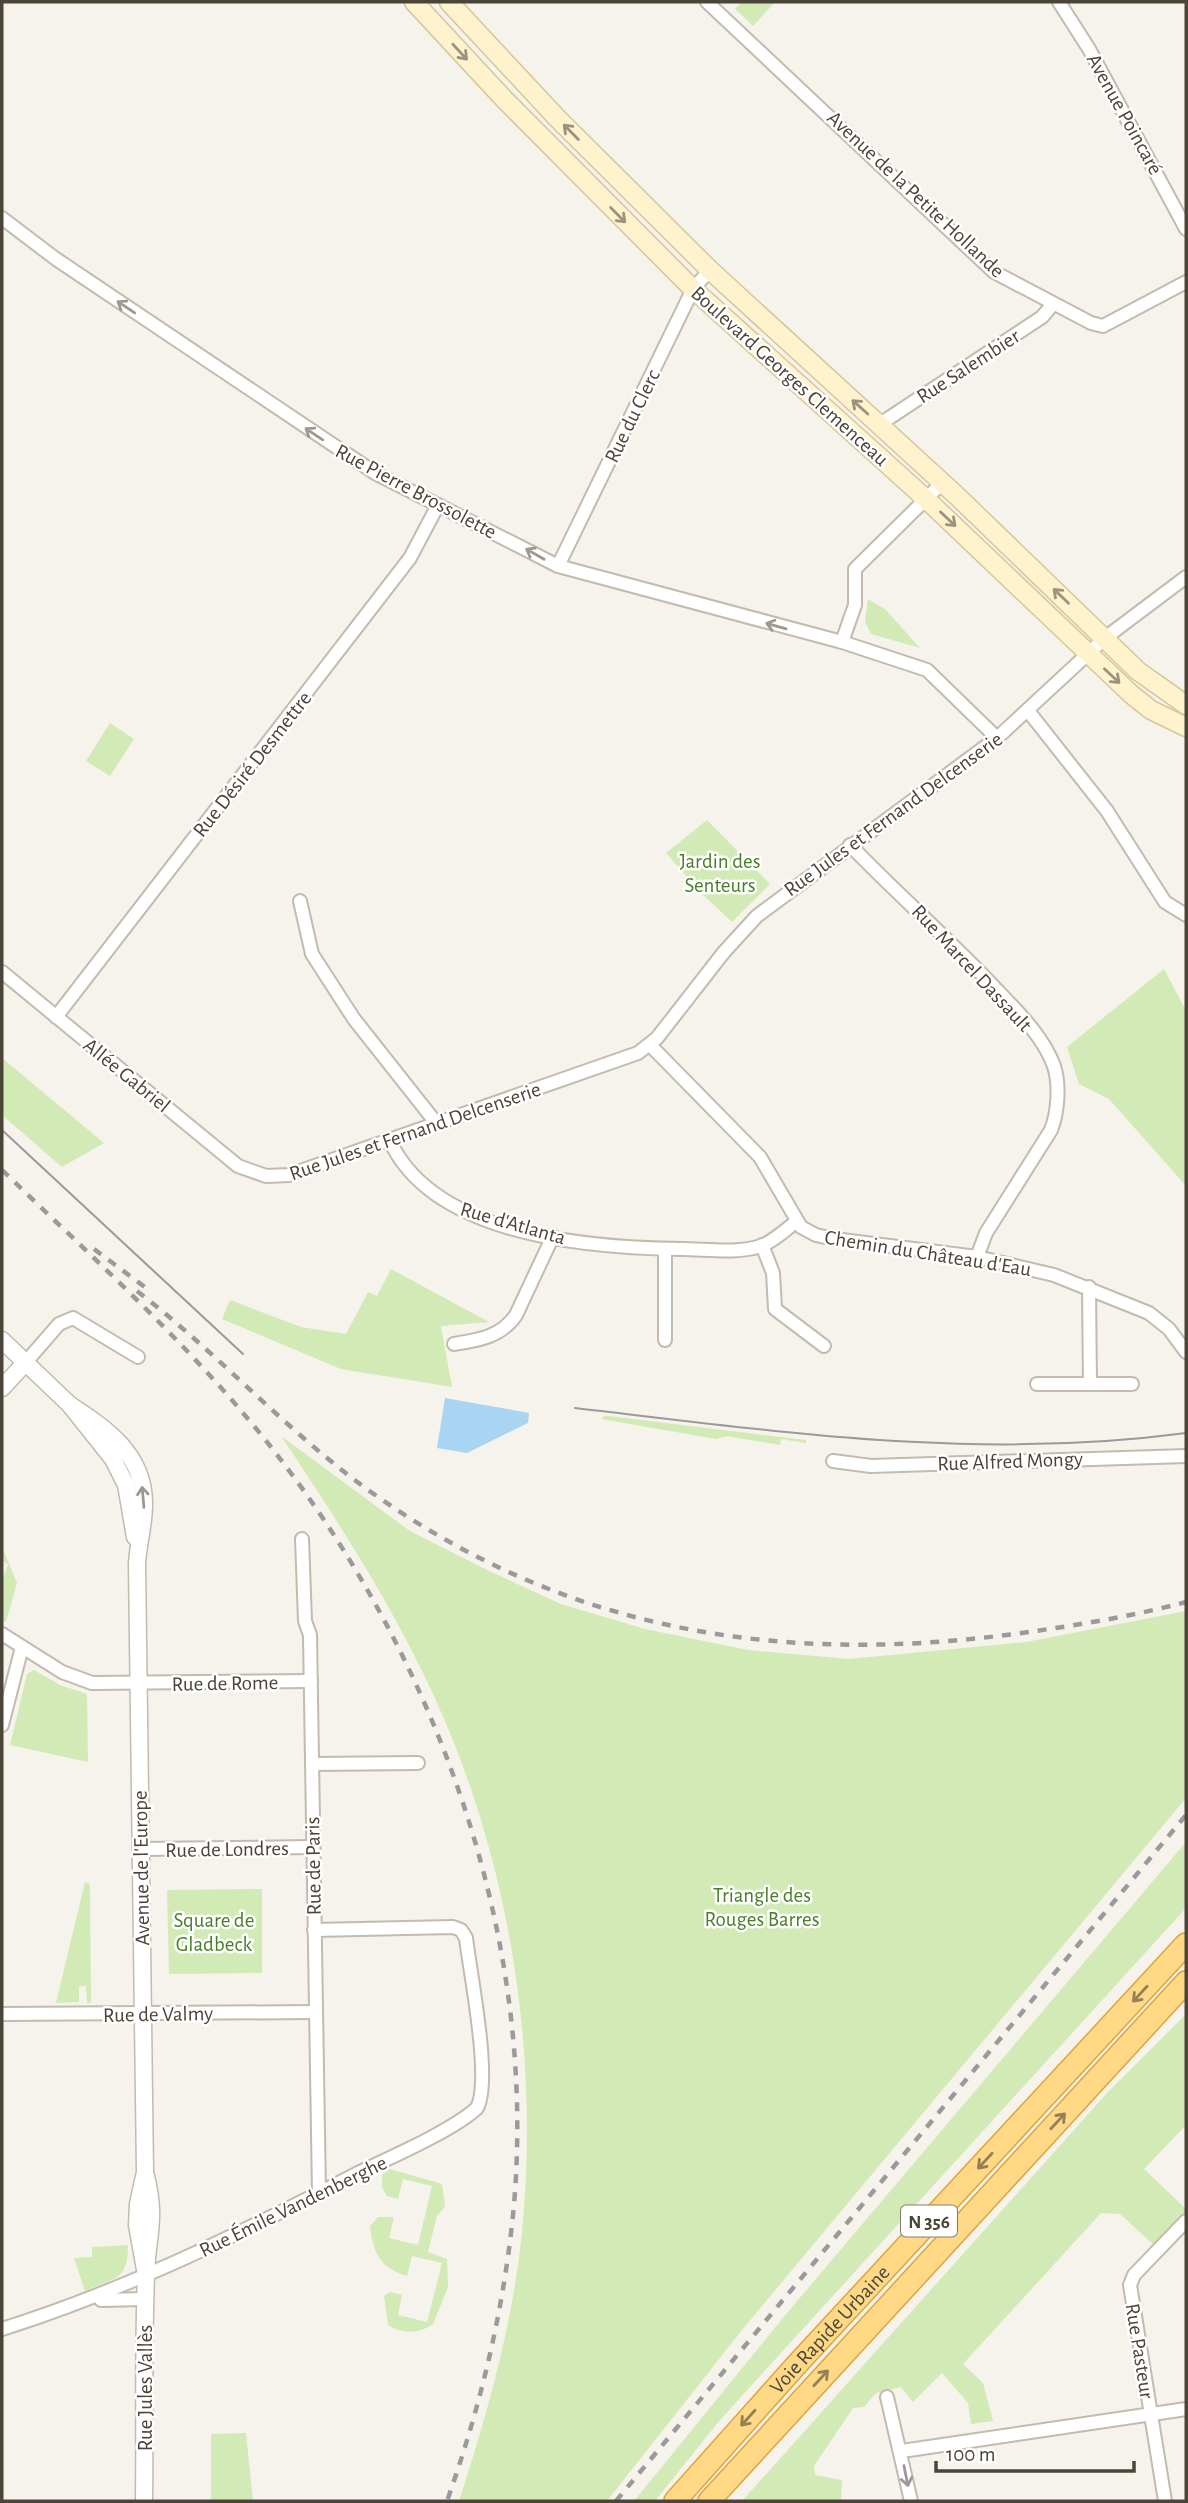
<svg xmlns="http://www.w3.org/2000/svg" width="1188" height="2503" font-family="'Alegreya Sans',sans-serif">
  <rect width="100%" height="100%" fill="#f6f3ec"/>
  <g fill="#d2eab5">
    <polygon points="742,2 775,2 753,26 735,9"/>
    <polygon points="868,599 886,610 920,648 871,634 865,622"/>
    <polygon points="110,723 134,739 110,776 86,761"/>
    <polygon points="707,820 770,884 732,922 701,893 666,853"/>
    <polygon points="1164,969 1186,1011 1186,1186 1109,1099 1079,1084 1067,1047"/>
    <polygon points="2,1058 104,1143 62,1167 2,1115"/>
    <polygon points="391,1269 489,1322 441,1326 452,1387 341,1369 222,1319 230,1300 301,1327 346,1334 368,1292 377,1296"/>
    <polygon points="604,1416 609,1416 806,1440 806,1443 781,1439 780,1445 726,1436 716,1439 601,1419"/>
    <path d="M281,1436L410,1531L487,1570L561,1604L645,1629L748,1650L849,1659L1026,1642L1186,1611V1798L742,2330L607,2501H459C486,2418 511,2330 521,2242C542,2044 507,1837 416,1659C377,1581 329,1508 281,1436Z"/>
    <polygon points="2,1547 17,1583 6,1622 2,1619 2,1581 8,1564 2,1561"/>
    <polygon points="34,1670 60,1685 87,1694 88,1762 10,1745 27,1674"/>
    <polygon points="1186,1842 1186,1908 720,2420 655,2501 634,2501 787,2313"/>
    <polygon points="85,1882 90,1884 91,2003 87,2003 86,1986 79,1986 79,2002 56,2003"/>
    <polygon points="262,1889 262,1973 169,1974 167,1890"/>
    <polygon points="1186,2014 1186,2125 1144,2169 1186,2209 1186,2212 1155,2246 1120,2214 1101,2213 963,2364 983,2383 993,2421 971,2424 968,2403 942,2373 913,2402 901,2387 876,2393 864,2407 853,2408 814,2466 815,2475 842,2480 841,2501 742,2501 1106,2094"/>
    <path d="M390,2169L442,2184L445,2207L437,2216L428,2252L447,2259L448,2287L433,2324C419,2334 402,2334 388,2325L384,2296L390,2292L402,2295L398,2315L427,2322L442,2263L412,2256L407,2276C380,2268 373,2253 370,2226L378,2217H394L389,2238L418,2245L432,2186L403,2179L398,2199L387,2196L382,2187V2175Z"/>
    <path d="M128,2245C128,2281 115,2277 85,2291L74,2258L92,2257V2247Z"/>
    <polygon points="246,2433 253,2501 211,2501 211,2434"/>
  </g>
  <polygon fill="#a9d4f2" points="445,1398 529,1413 528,1423 467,1453 437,1448"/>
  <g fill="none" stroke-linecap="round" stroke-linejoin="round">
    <g stroke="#c2bbae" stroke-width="16">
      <g id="minor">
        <polyline points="707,2 994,272 1091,323 1103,326 1186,282"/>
        <polyline points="1059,2 1089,49 1186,229"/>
        <polyline points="2,218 56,259 375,473 558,566 842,642 927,670 997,738"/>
        <polyline points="880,424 1042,317 1053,304"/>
        <polyline points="558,566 693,289 710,270"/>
        <polyline points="842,642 855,605 855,569 942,483"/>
        <polyline points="1029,712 1107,811 1165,902 1186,915"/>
        <path d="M850,845C897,894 949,939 996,989C1017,1011 1043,1036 1054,1066C1060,1085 1058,1112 1051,1130L986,1233L977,1257"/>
        <polyline points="300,901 312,954 354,1019 437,1124"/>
        <polyline points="2,972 238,1166 266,1176 289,1175 638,1053 657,1038 724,952 757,916 997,738 1105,638 1186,577"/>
        <polyline points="56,1017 410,558 438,505"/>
        <polyline points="650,1045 760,1157 801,1227 816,1235 834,1239 977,1257 1054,1275 1149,1313 1169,1329 1186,1352"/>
        <path d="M390,1141C434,1236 590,1248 681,1249C706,1249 737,1254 761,1246C774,1241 785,1230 796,1222"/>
        <polyline points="762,1245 773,1273 775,1309 824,1346"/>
        <polyline points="1089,1287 1090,1384"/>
        <polyline points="665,1340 665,1249"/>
        <path d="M454,1344C479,1340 501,1337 516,1315L553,1236"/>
        <polyline points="26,1362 59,1324 73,1318 138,1357"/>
        <polyline points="1037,1384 1132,1384"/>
        <polyline points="833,1461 871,1466 1186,1456"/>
        <polyline points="302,1539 305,1621 310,1635 319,2194"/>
        <polyline points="2,1634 62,1672 92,1683 311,1681"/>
        <polyline points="2,1725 22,1647"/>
        <polyline points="312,1764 418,1763"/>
        <polyline points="141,1849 313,1847"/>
        <polyline points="2,2014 314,2012"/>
        <polyline points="101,2300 145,2299"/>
        <path d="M2,2329C126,2290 241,2233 356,2174C389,2158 452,2131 477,2108C492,2080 470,1973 466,1938L461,1930L453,1927L314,1930"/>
        <polyline points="887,2397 911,2501"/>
        <polyline points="902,2451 1186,2409"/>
        <polyline points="1165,2501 1130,2285 1134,2275 1186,2221"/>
      </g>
    </g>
    <g stroke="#c2bbae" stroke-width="19">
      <g id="tertiary">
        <polyline points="2,1340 70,1405 113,1459 126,1485 135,1537"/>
        <polyline points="2,1388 26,1362"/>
        <path d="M70,1405C107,1429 145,1455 144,1505C144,1525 138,1544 137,1564L145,2172L138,2204L137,2225L146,2275"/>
        <path d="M144,2501C145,2426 143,2351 146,2276C147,2234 157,2221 146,2176"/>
      </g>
    </g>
    <g stroke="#d6c79b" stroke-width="21">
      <g id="secondary">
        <polyline points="414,2 504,99 693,289 926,499 1131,694 1151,710 1186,727"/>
        <polyline points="449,2 558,119 710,270 957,496 1138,671 1186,705"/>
      </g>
    </g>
    <g stroke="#e0a43c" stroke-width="24">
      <g id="trunk">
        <path id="s1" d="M675,2501L800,2361L1186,1944"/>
        <polyline points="709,2501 1186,1982"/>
      </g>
    </g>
    <use href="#minor" stroke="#fff" stroke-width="12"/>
    <use href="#tertiary" stroke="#fff" stroke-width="16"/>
    <use href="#secondary" stroke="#fff3cd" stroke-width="18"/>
    <use href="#trunk" stroke="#ffd985" stroke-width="21"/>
    <g stroke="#9a9a9a" stroke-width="2">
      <polyline points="2,1130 243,1354"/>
      <path d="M575,1408C783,1432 977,1461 1186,1433"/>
    </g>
    <g stroke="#9a9a9a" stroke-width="4.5" stroke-dasharray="9 9" stroke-linecap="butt">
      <path d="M2,1170C94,1259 191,1346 271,1447C438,1659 540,1943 513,2215C503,2313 480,2408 447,2501"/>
      <polyline points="94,1249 150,1291"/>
      <path d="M137,1291C219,1354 287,1432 371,1492C567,1632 780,1665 1014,1634C1072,1626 1130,1617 1186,1602"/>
      <polyline points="616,2501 1186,1815"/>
    </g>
  </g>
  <defs><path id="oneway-shaft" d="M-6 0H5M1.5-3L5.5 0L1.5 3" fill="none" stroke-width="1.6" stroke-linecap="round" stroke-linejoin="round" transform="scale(1.75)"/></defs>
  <g stroke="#9c937c">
    <use href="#oneway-shaft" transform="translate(460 52) rotate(47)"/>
    <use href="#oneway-shaft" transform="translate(571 132) rotate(-135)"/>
    <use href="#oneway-shaft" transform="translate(618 215) rotate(45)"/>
    <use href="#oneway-shaft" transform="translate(860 407) rotate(-138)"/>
    <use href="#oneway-shaft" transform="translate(948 519) rotate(43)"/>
    <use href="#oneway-shaft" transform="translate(1061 596) rotate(-136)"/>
    <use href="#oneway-shaft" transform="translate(1112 676) rotate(43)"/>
  </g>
  <g stroke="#9c9892">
    <use href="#oneway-shaft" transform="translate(126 307) rotate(-146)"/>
    <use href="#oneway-shaft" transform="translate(314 434) rotate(-146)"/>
    <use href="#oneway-shaft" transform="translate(535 554) rotate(-150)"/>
    <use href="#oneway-shaft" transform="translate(776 626) rotate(-164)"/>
    <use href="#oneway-shaft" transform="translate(143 1497) rotate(-95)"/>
    <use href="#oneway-shaft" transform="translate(906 2476) rotate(79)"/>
  </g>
  <g stroke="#938057">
    <use href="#oneway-shaft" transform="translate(1140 1994) rotate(133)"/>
    <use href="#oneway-shaft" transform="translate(1058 2121) rotate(-47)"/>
    <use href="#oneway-shaft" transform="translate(985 2161) rotate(133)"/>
    <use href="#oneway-shaft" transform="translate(821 2378) rotate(-47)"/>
    <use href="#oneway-shaft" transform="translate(748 2418) rotate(132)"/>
  </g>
  <g text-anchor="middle" stroke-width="5" stroke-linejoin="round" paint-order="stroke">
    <rect fill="#fff" stroke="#817c74" stroke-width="2" x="901" y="2205.5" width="56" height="31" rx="5"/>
    <g font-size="19" font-weight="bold" fill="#4b4439">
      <text x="929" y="2228">N 356</text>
    </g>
    <g font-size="21" fill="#4b4439" stroke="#fff">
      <text transform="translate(1125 114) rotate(61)" y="7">Avenue Poincaré</text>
      <text transform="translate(916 194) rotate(43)" y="7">Avenue de la Petite Hollande</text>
      <text transform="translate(968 366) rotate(-33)" y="7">Rue Salembier</text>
      <text transform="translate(790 376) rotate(42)" y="7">Boulevard Georges Clemenceau</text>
      <text transform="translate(632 416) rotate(-64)" y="7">Rue du Clerc</text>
      <text transform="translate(416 491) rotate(28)" y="7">Rue Pierre Brossolette</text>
      <text transform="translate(252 764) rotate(-52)" y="7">Rue Désiré Desmettre</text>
      <text transform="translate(893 814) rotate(-36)" y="7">Rue Jules et Fernand Delcenserie</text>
      <text transform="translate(972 968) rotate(47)" y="7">Rue Marcel Dassault</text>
      <text transform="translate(127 1075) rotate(39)" y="7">Allée Gabriel</text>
      <text transform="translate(415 1131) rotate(-19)" y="7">Rue Jules et Fernand Delcenserie</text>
      <text transform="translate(513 1223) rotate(16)" y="7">Rue d'Atlanta</text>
      <text transform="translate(928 1253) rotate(9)" y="7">Chemin du Château d'Eau</text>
      <text transform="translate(1010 1461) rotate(-2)" y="7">Rue Alfred Mongy</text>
      <text transform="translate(225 1683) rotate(-1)" y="7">Rue de Rome</text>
      <text transform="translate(227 1849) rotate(-1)" y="7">Rue de Londres</text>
      <text transform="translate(313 1866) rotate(-91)" y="7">Rue de Paris</text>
      <text transform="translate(141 1868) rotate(-91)" y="7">Avenue de l'Europe</text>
      <text transform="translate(158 2014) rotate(-1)" y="7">Rue de Valmy</text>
      <text transform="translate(293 2206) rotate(-26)" y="7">Rue Émile Vandenberghe</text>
      <text dy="7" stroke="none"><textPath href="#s1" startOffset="231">Voie Rapide Urbaine</textPath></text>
      <text transform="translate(1140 2351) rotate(81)" y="7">Rue Pasteur</text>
      <text transform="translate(145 2388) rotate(-90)" y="7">Rue Jules Vallès</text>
    </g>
    <g font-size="21" fill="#4a7f2a" stroke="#fff">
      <text x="720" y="868">Jardin des<tspan x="720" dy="24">Senteurs</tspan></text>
      <text x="762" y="1902">Triangle des<tspan x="762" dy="24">Rouges Barres</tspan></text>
      <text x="214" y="1927">Square de<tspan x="214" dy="24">Gladbeck</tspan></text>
    </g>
  </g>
  <rect width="1188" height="2503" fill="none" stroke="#4b4439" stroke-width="7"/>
  <path d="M936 2461v10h198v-10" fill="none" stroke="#4b4439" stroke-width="3.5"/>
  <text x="946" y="2461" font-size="21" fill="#4b4439" stroke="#ffffff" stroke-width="5" paint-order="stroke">100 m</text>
</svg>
